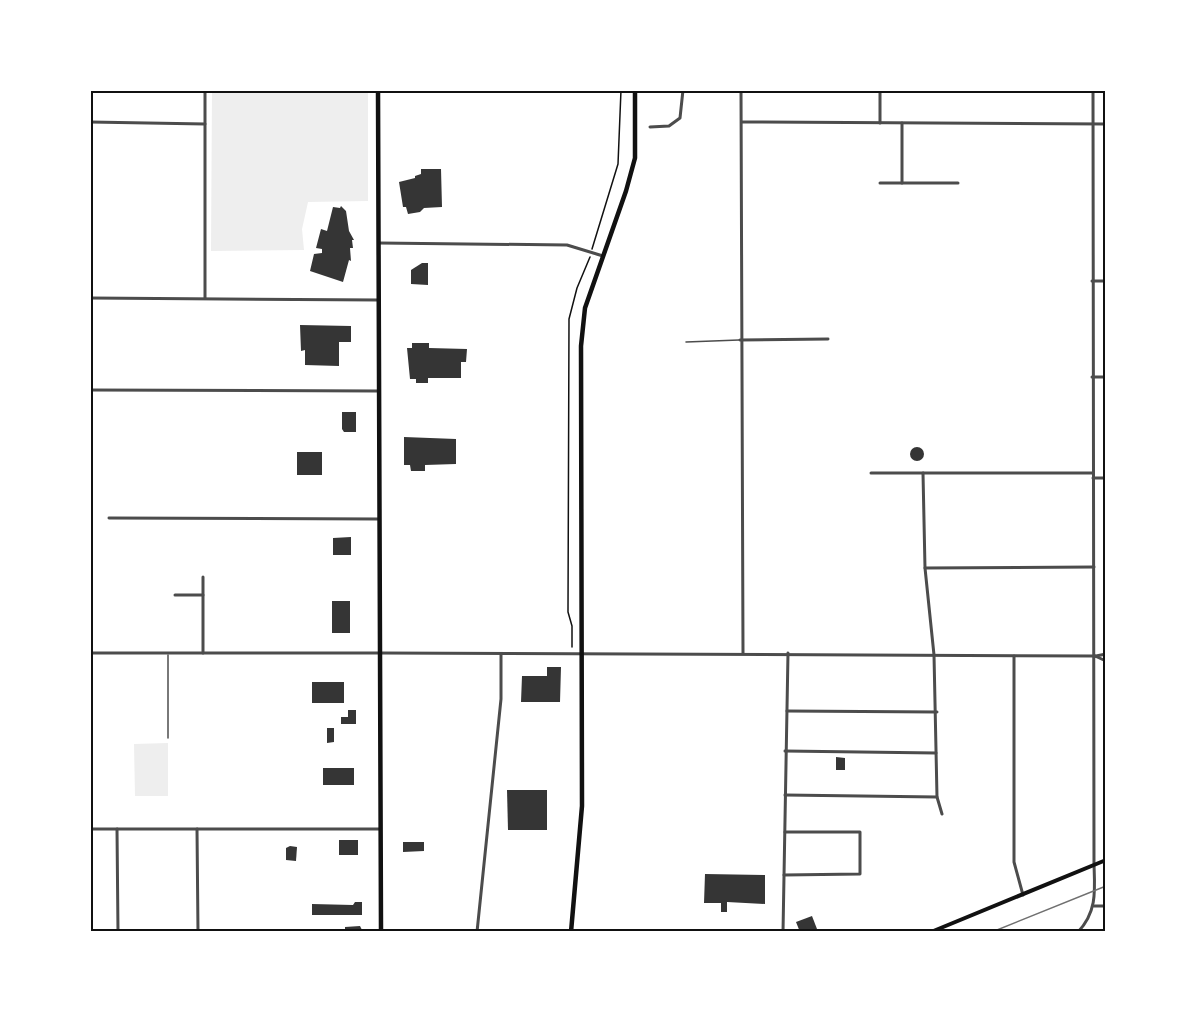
<svg xmlns="http://www.w3.org/2000/svg" width="1196" height="1022" font-family="'Sofia Sans Condensed',sans-serif">
  <rect width="100%" height="100%" fill="#fff"/>
  <g fill="#eee">
    <polygon points="212,90 368,90 368,201 308,202 302,229 304,250 211,251"/>
    <polygon points="168,743 168,796 135,796 134,744"/>
  </g>
  <g fill="#353535">
    <polygon points="421,169 441,169 442,207 424,208 420,212 408,214 406,207 403,207 399,182 415,178 415,176 421,174"/>
    <polygon points="341,206 346,211 349,231 354,240 352,240 353,248 350,248 351,261 349,260 343,282 310,271 314,254 322,253 322,249 316,248 321,229 327,231 333,207 340,208"/>
    <polygon points="422,263 428,263 428,285 411,284 411,270"/>
    <polygon points="300,325 351,326 351,342 339,342 339,366 305,365 305,350 301,351"/>
    <polygon points="412,343 429,343 429,348 467,349 466,362 461,362 461,378 428,378 428,383 416,383 416,379 410,379 407,348 412,348"/>
    <polygon points="342,412 356,412 356,432 344,432 342,429"/>
    <polygon points="404,437 456,439 456,464 425,465 425,471 411,471 410,465 404,465"/>
    <circle cx="917" cy="454" r="7"/>
    <rect x="297" y="452" width="25" height="23"/>
    <polygon points="351,537 351,555 333,555 333,538"/>
    <rect x="332" y="601" width="18" height="32"/>
    <polygon points="547,667 561,667 560,702 521,702 522,676 547,676"/>
    <rect x="312" y="682" width="32" height="21"/>
    <polygon points="348,710 356,710 356,724 341,724 341,717 348,717"/>
    <polygon points="327,728 334,728 334,742 327,743"/>
    <polygon points="836,757 845,758 845,770 836,770"/>
    <rect x="323" y="768" width="31" height="17"/>
    <polygon points="507,790 547,790 547,830 508,830"/>
    <rect x="339" y="840" width="19" height="15"/>
    <polygon points="403,842 424,842 424,851 403,852"/>
    <polygon points="290,846 297,847 296,861 286,860 286,848"/>
    <polygon points="705,874 765,875 765,904 727,902 727,912 721,912 721,903 704,903"/>
    <polygon points="355,902 362,902 362,915 312,915 312,904 353,905"/>
    <polygon points="812,916 817,929 800,932 796,922"/>
    <polygon points="360,926 363,932 345,932 345,927"/>
  </g>
  <g fill="none" stroke-linecap="round" stroke-linejoin="round">
    <g stroke="#111" stroke-width="1.5">
      <polyline points="592,249 618,164 621,90"/>
      <polyline points="572,647 572,626 568,612 569,319 577,288 590,257"/>
    </g>
    <g stroke="#4c4c4c" stroke-width="1.5">
      <polyline points="686,342 739,340"/>
      <polyline points="168,655 168,738"/>
    </g>
    <g stroke="#4c4c4c" stroke-width="3">
      <polyline points="205,90 205,298"/>
      <polyline points="90,122 205,124"/>
      <polyline points="742,122 1106,124"/>
      <polyline points="880,123 880,90"/>
      <polyline points="650,127 669,126 680,118 683,90"/>
      <polyline points="880,183 958,183"/>
      <polyline points="902,183 902,123"/>
      <polyline points="379,243 567,245 603,256"/>
      <polyline points="1092,281 1106,281"/>
      <polyline points="90,298 379,300"/>
      <polyline points="740,340 828,339"/>
      <polyline points="1092,377 1106,377"/>
      <polyline points="90,390 378,391"/>
      <polyline points="871,473 1093,473"/>
      <polyline points="923,473 925,568 934,655 937,797 942,814"/>
      <polyline points="1093,478 1106,478"/>
      <polyline points="109,518 379,519"/>
      <polyline points="925,568 1094,567"/>
      <polyline points="203,577 203,653"/>
      <polyline points="175,595 203,595"/>
      <polyline points="90,653 380,653"/>
      <polyline points="1014,656 1014,862 1023,895"/>
      <polyline points="1095,656 1106,661"/>
      <polyline points="1096,656 1106,654"/>
      <polyline points="787,711 937,712"/>
      <polyline points="785,751 936,753"/>
      <polyline points="785,795 937,797"/>
      <polyline points="90,829 380,829"/>
      <polyline points="117,829 118,932"/>
      <polyline points="197,829 198,932"/>
      <polyline points="784,875 860,874 860,832 785,832"/>
      <polyline points="1094,906 1106,906"/>
      <polyline points="477,932 501,699 501,654"/>
      <path d="M1078,932C1097,912 1095,891 1094,865"/>
    </g>
    <g stroke="#4c4c4c" stroke-width="3">
      <polyline points="741,90 743,653"/>
      <polyline points="1093,90 1094,865"/>
      <polyline points="381,653 1095,656"/>
      <polyline points="783,932 788,653"/>
    </g>
    <polyline stroke="#111" stroke-width="4" points="931,932 1106,860"/>
    <g stroke="#111" stroke-width="4.5">
      <polyline points="378,90 381,932"/>
      <polyline points="571,932 582,806 581,346 585,308 626,191 635,158 635,90"/>
    </g>
    <polyline stroke="#707070" stroke-width="1.5" points="992,932 1106,886"/>
  </g>
  <rect width="1196" height="1022" fill="none" stroke="#ffffff" stroke-width="183"/>
  <rect x="92" y="92" width="1012" height="838" fill="none" stroke="#111" stroke-width="2"/>
</svg>
